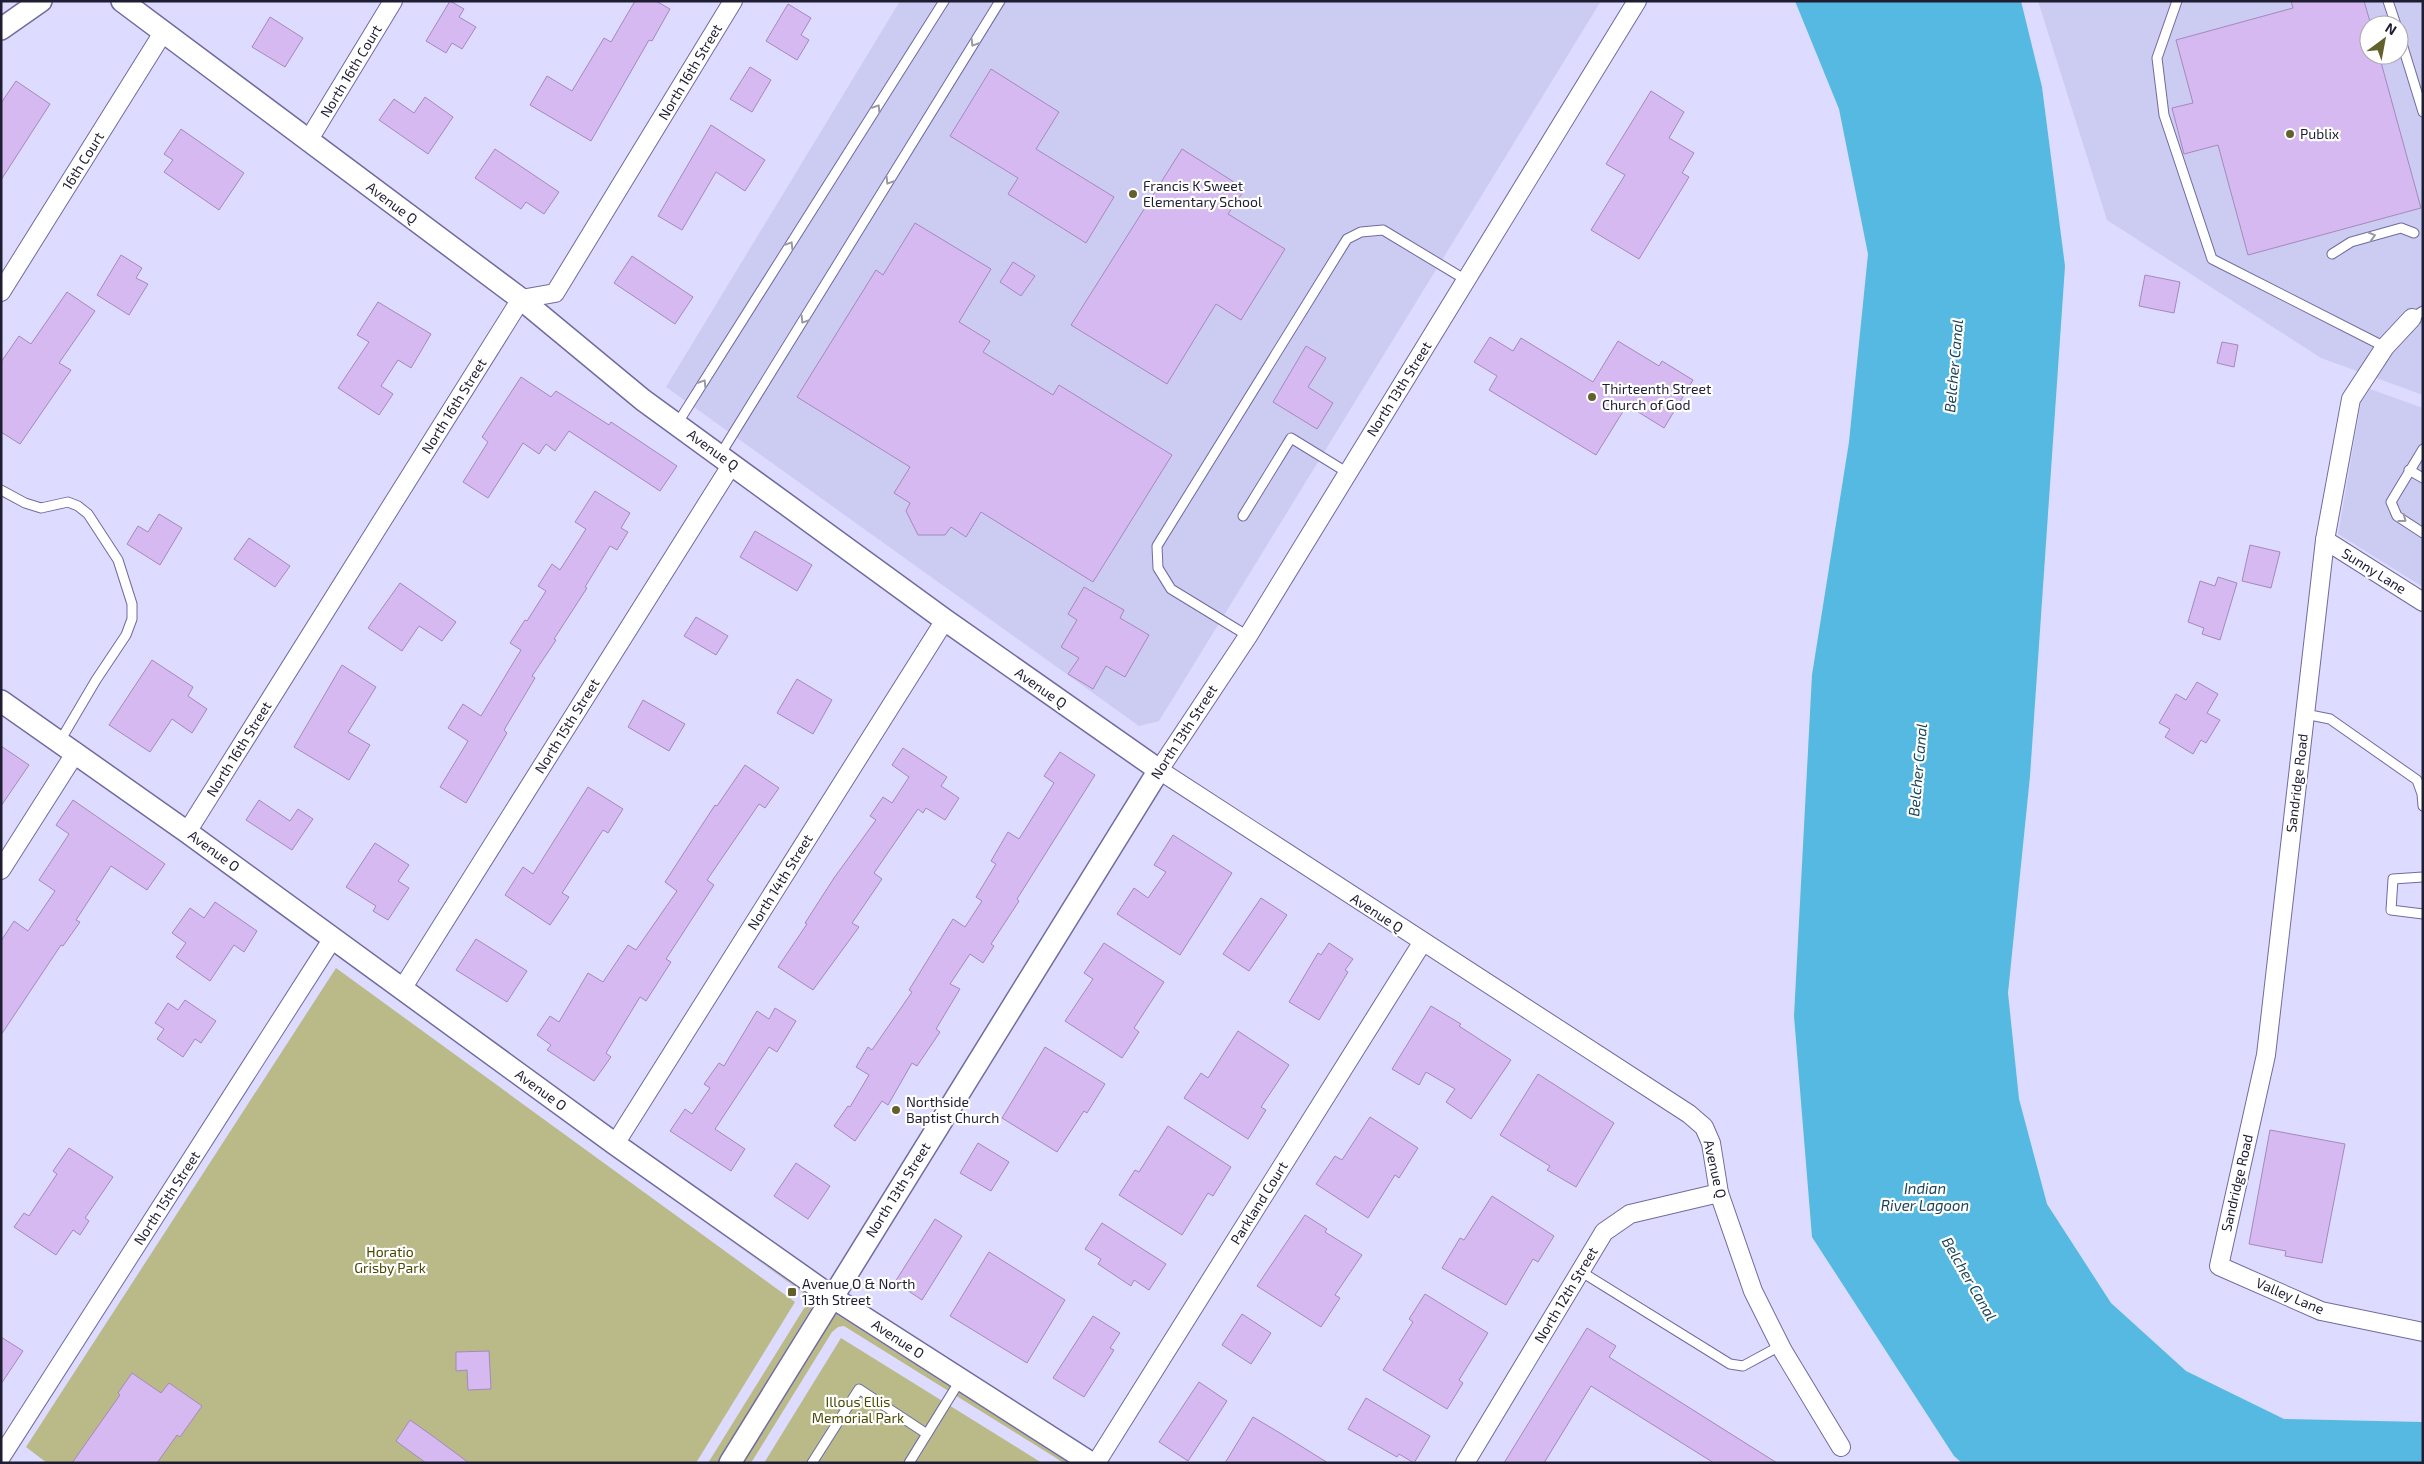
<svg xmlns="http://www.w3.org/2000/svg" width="2424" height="1464" font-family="'Exo 2',sans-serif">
  <rect width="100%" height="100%" fill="#dddbff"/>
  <g fill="#cccbf2" fill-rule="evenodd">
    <polygon points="900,1 1601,1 1159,721 1139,726 666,387"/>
    <path d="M2038,1H2423V395L2321,358L2107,220ZM2369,25H2399V55H2369Z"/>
    <polygon points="2370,389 2423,408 2423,587 2338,534 2361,402"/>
  </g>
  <g fill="#baba88">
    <polygon points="336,968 795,1302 696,1463 47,1463 26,1447"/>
    <polygon points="706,1223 816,1301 717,1463 708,1463 806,1305 806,1298 802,1292"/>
    <polygon points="835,1313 1069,1463 1064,1463 844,1326 838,1327 832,1332 751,1463 742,1463"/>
    <polygon points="841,1338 1042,1463 764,1463"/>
  </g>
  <polygon fill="#55b9e1" points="1795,1 2021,1 2042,87 2065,266 2030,776 2008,993 2019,1099 2047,1204 2111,1303 2186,1371 2284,1419 2423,1422 2423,1463 1962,1463 1954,1456 1812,1237 1794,1016 1812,675 1849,442 1868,254 1839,109"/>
  <g fill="#d5b9f0" stroke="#a489bd">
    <polygon points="450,1 464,9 459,17 476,27 462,49 452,43 446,53 426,41"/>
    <polygon points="635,1 656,1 670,9 652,41 649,40 591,141 530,105 547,76 572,91 604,38 611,42"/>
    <polygon points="2291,1 2364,1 2371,25 2369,25 2369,55 2379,55 2421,208 2248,255 2218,145 2184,154 2172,108 2193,103 2176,40 2293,8"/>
    <polygon points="788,4 811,18 801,35 809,40 797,60 766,41"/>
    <polygon points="270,17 303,38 285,67 252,47"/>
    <polygon points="750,67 771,80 752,112 730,99"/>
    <polygon points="991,69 1059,112 1036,149 1114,197 1086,243 1008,194 1018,178 950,136"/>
    <polygon points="16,81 50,104 1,180 1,103"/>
    <polygon points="1651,91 1684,112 1669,138 1694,153 1682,173 1689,177 1639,259 1591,230 1625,175 1606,164"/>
    <polygon points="425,97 453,117 428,154 379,120 394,99 414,113"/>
    <polygon points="711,125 765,160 745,191 716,172 682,230 658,216"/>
    <polygon points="181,129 244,173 219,210 164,172 173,160 164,154"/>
    <polygon points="495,149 559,192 544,214 526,202 521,209 475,178"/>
    <polygon points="1182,149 1245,189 1228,214 1285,249 1241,320 1216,304 1167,384 1071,325"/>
    <polygon points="915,223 991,269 959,322 990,341 983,352 1053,395 1059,385 1172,455 1093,582 981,512 966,537 951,527 945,535 918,535 906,511 910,503 894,493 910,467 797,397 876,270 883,275"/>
    <polygon points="121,255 142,268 136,278 148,284 129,315 97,295"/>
    <polygon points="632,256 693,297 675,324 614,283"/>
    <polygon points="1013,262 1035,276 1021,296 1000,282"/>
    <polygon points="2145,275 2180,282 2174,313 2139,306"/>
    <polygon points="67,292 95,311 59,363 71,370 20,444 1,432 1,362 19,336 31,344"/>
    <polygon points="378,302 431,334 411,368 398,360 381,386 393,394 379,415 338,388 369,342 357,335"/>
    <polygon points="1490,337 1513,351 1521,338 1593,382 1618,341 1659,366 1662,361 1693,380 1664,428 1627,405 1596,455 1489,390 1497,376 1474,362"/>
    <polygon points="2222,342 2238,345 2234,367 2217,363"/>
    <polygon points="1306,346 1326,358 1308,387 1333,403 1317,429 1273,402"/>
    <polygon points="521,377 551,397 556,391 609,425 611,422 677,466 660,491 569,431 555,451 546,444 539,454 523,443 488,498 463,482 488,442 482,437"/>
    <polygon points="595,491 630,513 621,528 628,532 617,550 610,546 585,587 587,588 554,639 556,640 532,676 535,678 504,730 507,733 466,803 440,787 468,741 448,728 463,704 481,716 521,650 510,643 525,620 527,621 546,591 538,586 552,564 560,570 586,529 575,522"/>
    <polygon points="159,514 182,528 160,565 127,544 138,526 148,532"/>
    <polygon points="755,531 812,565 797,591 740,557"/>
    <polygon points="249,538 290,566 275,587 234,559"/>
    <polygon points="2250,545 2280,552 2271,588 2242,581"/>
    <polygon points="2218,577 2237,583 2220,640 2202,634 2204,628 2188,622 2200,581 2215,586"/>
    <polygon points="400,583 456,622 442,641 419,626 402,651 368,628"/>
    <polygon points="1084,587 1124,610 1120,618 1149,635 1125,677 1106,666 1093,689 1068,674 1079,658 1061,647 1077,620 1068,614"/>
    <polygon points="696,617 728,636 716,655 684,636"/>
    <polygon points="152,660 193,687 188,696 207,709 192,733 172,719 150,752 109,725"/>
    <polygon points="342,665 376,687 348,732 370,745 349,780 294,747"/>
    <polygon points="797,679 832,700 813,734 777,713"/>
    <polygon points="2197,682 2218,694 2207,713 2220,720 2206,743 2201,740 2193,754 2165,737 2170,729 2159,723 2176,694 2186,700"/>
    <polygon points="643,700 685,724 669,751 628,727"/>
    <polygon points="1,746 29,765 1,806"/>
    <polygon points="903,748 947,777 941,786 959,798 945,820 926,808 923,813 918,809 874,873 882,879 852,923 859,927 813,990 778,967 807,924 805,923 834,878 876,820 870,816 883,797 892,803 909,777 892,765"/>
    <polygon points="1060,752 1095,775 1017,899 1019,901 991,944 994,946 983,963 970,954 950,984 960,989 936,1029 940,1032 917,1066 912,1063 888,1105 882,1101 855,1141 834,1126 848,1106 850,1107 869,1075 856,1067 868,1047 872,1050 912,992 909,990 953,919 965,927 982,901 976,897 996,864 991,861 1008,832 1019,839 1054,783 1044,776"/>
    <polygon points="745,765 779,788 765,808 759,804 707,880 714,885 666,959 671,962 646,1001 640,997 606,1053 611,1057 594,1081 547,1050 551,1045 537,1035 550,1016 559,1022 588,973 603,982 628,945 636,950 677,891 665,882 715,805 717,806"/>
    <polygon points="588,787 623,809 608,833 603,830 562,893 569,897 550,925 505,895 523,867 533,874"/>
    <polygon points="73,800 165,864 147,890 111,866 76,920 80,922 63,946 61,945 1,1035 1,941 14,921 28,931 55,891 39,880 69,834 56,825"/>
    <polygon points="259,800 290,821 298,809 313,819 292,850 246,820"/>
    <polygon points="1173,835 1232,873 1180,955 1117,914 1134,888 1148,898 1166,872 1154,865"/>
    <polygon points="375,843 409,865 398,881 409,888 388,920 373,911 376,906 346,887"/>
    <polygon points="1261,898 1287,915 1249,971 1223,954"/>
    <polygon points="215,902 257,931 244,952 234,945 210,981 176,957 186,943 172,933 190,908 204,918"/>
    <polygon points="476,939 527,971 507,1002 456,970"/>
    <polygon points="1104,943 1164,982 1134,1028 1139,1032 1122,1058 1065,1021 1093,979 1084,973"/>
    <polygon points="1329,943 1353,959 1345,970 1348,972 1319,1020 1289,1002 1318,953 1321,955"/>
    <polygon points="185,1000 216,1021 201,1043 195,1039 183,1057 157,1039 164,1029 155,1023 168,1003 178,1010"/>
    <polygon points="1431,1006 1461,1024 1459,1026 1511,1060 1471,1119 1446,1102 1455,1089 1426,1072 1419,1085 1392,1069"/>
    <polygon points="775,1008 796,1021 777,1052 769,1047 715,1129 745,1149 731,1171 670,1131 685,1109 692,1114 710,1088 704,1084 719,1063 724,1066 757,1011 769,1019"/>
    <polygon points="1238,1031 1289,1065 1261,1107 1266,1110 1248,1139 1184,1098 1201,1073 1208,1078"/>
    <polygon points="1045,1047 1105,1084 1087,1113 1084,1111 1057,1152 1002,1118"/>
    <polygon points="1538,1074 1614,1123 1576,1187 1547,1170 1550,1166 1500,1135"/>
    <polygon points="1370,1117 1418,1148 1399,1178 1395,1175 1368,1218 1316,1184 1335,1156 1342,1160"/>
    <polygon points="1168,1126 1231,1167 1213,1196 1208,1193 1182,1235 1119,1195 1135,1170 1139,1172"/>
    <polygon points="2270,1130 2345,1144 2322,1263 2285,1256 2286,1251 2249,1244"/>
    <polygon points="978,1143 1009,1162 991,1191 960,1173"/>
    <polygon points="69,1148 113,1177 85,1218 89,1221 80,1235 73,1230 56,1255 14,1227 24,1213 29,1216 57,1174 53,1171"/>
    <polygon points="796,1163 830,1186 808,1219 774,1196"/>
    <polygon points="1492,1196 1554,1236 1538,1262 1533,1259 1506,1305 1442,1268 1460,1238 1464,1240"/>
    <polygon points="1305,1215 1327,1229 1325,1232 1362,1255 1335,1295 1340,1298 1321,1327 1257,1286"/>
    <polygon points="935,1219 962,1236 922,1300 895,1282"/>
    <polygon points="1102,1223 1166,1264 1149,1290 1134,1280 1131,1286 1098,1264 1101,1259 1085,1249"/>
    <polygon points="989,1252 1065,1300 1027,1363 950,1316"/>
    <polygon points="1425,1294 1488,1333 1459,1380 1463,1383 1447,1409 1383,1370 1413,1322 1409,1319"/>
    <polygon points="1242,1314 1271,1333 1251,1364 1222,1345"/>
    <polygon points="1093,1316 1120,1333 1110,1348 1114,1350 1084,1397 1053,1378"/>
    <polygon points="1587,1328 1616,1346 1609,1357 1777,1463 1714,1463 1591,1386 1544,1463 1504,1463"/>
    <polygon points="1,1337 23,1351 1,1384"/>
    <polygon points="489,1351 491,1389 468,1390 467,1370 456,1371 456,1352"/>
    <polygon points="132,1373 161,1393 169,1383 202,1406 180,1437 177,1435 157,1463 72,1463 120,1395 118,1393"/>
    <polygon points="1199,1382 1227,1401 1188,1461 1159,1442"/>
    <polygon points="1366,1398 1430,1436 1414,1463 1399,1454 1397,1457 1348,1429"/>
    <polygon points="1253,1417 1280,1433 1328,1463 1225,1463"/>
    <polygon points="410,1420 434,1437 469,1463 426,1463 396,1441"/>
  </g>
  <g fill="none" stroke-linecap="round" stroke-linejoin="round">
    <g stroke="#706ba0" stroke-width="11">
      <g id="service">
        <polyline points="2177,1 2157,58 2164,115 2212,259 2385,347"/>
        <polyline points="2388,1 2396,25"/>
        <polyline points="2399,34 2423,112"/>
        <polyline points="2332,254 2351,242 2401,228 2414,233"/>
        <polyline points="2412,318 2423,311"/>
        <polyline points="677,424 944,1"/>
        <polyline points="2423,449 2391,502 2397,516 2423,533"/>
        <polyline points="720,455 1000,1"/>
        <polyline points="2409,470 2423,478"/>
        <polyline points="1,490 25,503 41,508 68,502 78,506 88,514 118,560 132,604 132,619 126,635 96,680 60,741"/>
        <polyline points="1243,516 1291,438 1348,473"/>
        <polyline points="1248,636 1171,589 1158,568 1157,546 1347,239 1361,232 1383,230 1466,280"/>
        <polyline points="2305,714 2330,719 2417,780 2422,794 2423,806"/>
        <polyline points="2423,877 2393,879 2391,910 2423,914"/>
        <polyline points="1580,1271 1730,1364 1743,1366 1780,1346"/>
        <polyline points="812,1463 859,1389 927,1434"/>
        <polyline points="909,1463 961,1379"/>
      </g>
    </g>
    <g stroke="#706ba0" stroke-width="20">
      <g id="minor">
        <polyline points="1637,1 1248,636 1159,770 1689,1114 1704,1127 1711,1143 1719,1193 1753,1291 1783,1351 1841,1447"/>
        <polyline points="308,141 393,1"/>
        <polyline points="1,292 164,31"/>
        <polyline points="2412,318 2385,347 2351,399 2325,540 2266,1055 2219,1266 2321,1311 2423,1332"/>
        <polyline points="2325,540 2423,602"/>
        <polyline points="187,832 521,299 555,293 733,1"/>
        <polyline points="1,870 76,752"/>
        <polyline points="402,989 732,464"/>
        <polyline points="615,1144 945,620"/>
        <polyline points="1,1457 333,938"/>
        <polyline points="1096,1463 1422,943"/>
        <polyline points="1465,1463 1604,1232 1630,1214 1719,1193"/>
      </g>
    </g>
    <g stroke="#706ba0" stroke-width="24">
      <g id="tertiary">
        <polyline points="122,1 521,299 643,400 945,620 1159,770 730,1463"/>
        <polyline points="1,29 41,1"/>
        <polyline points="1,701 187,832 615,1144 832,1297 1091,1463"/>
      </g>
    </g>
    <use href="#service" stroke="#fff" stroke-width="9"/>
    <use href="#minor" stroke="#fff" stroke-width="18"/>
    <use href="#tertiary" stroke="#fff" stroke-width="21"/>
  </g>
  <defs><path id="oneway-chevron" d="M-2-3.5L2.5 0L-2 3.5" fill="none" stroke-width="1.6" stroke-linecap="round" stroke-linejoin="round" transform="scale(1.25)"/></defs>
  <g stroke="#9a99a3">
    <use href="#oneway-chevron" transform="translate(974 43) rotate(122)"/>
    <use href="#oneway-chevron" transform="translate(877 108) rotate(-58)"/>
    <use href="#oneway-chevron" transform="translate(889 181) rotate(122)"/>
    <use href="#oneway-chevron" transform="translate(2372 236) rotate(-16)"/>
    <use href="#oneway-chevron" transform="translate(790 245) rotate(-58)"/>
    <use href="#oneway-chevron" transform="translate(804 320) rotate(122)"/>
    <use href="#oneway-chevron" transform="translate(703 383) rotate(-58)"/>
    <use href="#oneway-chevron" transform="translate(2403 519) rotate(37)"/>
  </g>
  <g fill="#62602d" stroke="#fff" stroke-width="2">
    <circle cx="2290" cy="134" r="5"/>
    <circle cx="1133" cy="194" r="5"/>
    <circle cx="1592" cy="397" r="5"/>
    <circle cx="896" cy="1110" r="5"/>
    <rect x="787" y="1287" width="10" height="10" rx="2.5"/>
  </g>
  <g text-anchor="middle" stroke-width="4.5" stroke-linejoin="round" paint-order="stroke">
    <g font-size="14" fill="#1f1d32" stroke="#fff">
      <text transform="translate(351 71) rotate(-59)" y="5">North 16th Court</text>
      <text transform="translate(690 72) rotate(-59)" y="5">North 16th Street</text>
      <text transform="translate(83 161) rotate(-58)" y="5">16th Court</text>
      <text transform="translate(392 203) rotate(37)" y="5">Avenue Q</text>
      <text transform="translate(1399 389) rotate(-58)" y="5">North 13th Street</text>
      <text transform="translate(454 406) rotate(-58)" y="5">North 16th Street</text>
      <text transform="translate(713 450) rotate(36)" y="5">Avenue Q</text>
      <text transform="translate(2374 571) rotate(32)" y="5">Sunny Lane</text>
      <text transform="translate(1041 688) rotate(35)" y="5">Avenue Q</text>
      <text transform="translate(567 726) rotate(-58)" y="5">North 15th Street</text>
      <text transform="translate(1184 732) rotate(-57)" y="5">North 13th Street</text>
      <text transform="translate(239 749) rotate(-58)" y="5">North 16th Street</text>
      <text transform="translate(2297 783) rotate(-83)" y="5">Sandridge Road</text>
      <text transform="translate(214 851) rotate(36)" y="5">Avenue O</text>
      <text transform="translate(780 882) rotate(-58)" y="5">North 14th Street</text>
      <text transform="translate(1377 913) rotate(33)" y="5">Avenue Q</text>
      <text transform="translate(541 1090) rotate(36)" y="5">Avenue O</text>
      <text transform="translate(1715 1169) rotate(77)" y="5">Avenue Q</text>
      <text transform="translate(2237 1183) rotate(-77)" y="5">Sandridge Road</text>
      <text transform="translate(898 1190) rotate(-58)" y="5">North 13th Street</text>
      <text transform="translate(167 1198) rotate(-57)" y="5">North 15th Street</text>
      <text transform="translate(1259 1203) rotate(-58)" y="5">Parkland Court</text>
      <text transform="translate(1566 1295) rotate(-59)" y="5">North 12th Street</text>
      <text transform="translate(2290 1296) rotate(23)" y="5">Valley Lane</text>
      <text transform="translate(898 1339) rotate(33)" y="5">Avenue O</text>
    </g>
    <g font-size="14" fill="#1f1d32" stroke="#fff" text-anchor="start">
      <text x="2300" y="139">Publix</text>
      <text x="1143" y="191">Francis K Sweet<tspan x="1143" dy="16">Elementary School</tspan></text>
      <text x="1602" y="394">Thirteenth Street<tspan x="1602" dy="16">Church of God</tspan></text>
      <text x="906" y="1107">Northside<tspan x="906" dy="16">Baptist Church</tspan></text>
      <text x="802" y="1289">Avenue O &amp; North<tspan x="802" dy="16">13th Street</tspan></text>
    </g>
    <g font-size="14" fill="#4b4801" stroke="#fff">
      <text x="390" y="1257">Horatio<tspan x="390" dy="16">Grisby Park</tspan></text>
      <text x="858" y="1407">Illous Ellis<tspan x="858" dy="16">Memorial Park</tspan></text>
    </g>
    <g font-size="15" font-style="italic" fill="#1a4557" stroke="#fff">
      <text transform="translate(1954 366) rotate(-85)" y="5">Belcher Canal</text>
      <text transform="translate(1918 770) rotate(-85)" y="5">Belcher Canal</text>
      <text x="1925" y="1194">Indian<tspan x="1925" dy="17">River Lagoon</tspan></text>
      <text transform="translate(1969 1279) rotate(60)" y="5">Belcher Canal</text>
    </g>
  </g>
  <rect width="2424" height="1464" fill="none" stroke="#1f1d32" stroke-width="5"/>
  <g transform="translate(2384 40) rotate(32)"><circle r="24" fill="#ffffff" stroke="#a5a5ad"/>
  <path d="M0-4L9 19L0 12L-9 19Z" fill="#62602d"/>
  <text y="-8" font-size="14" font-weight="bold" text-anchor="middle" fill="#1f1d32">N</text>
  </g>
</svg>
